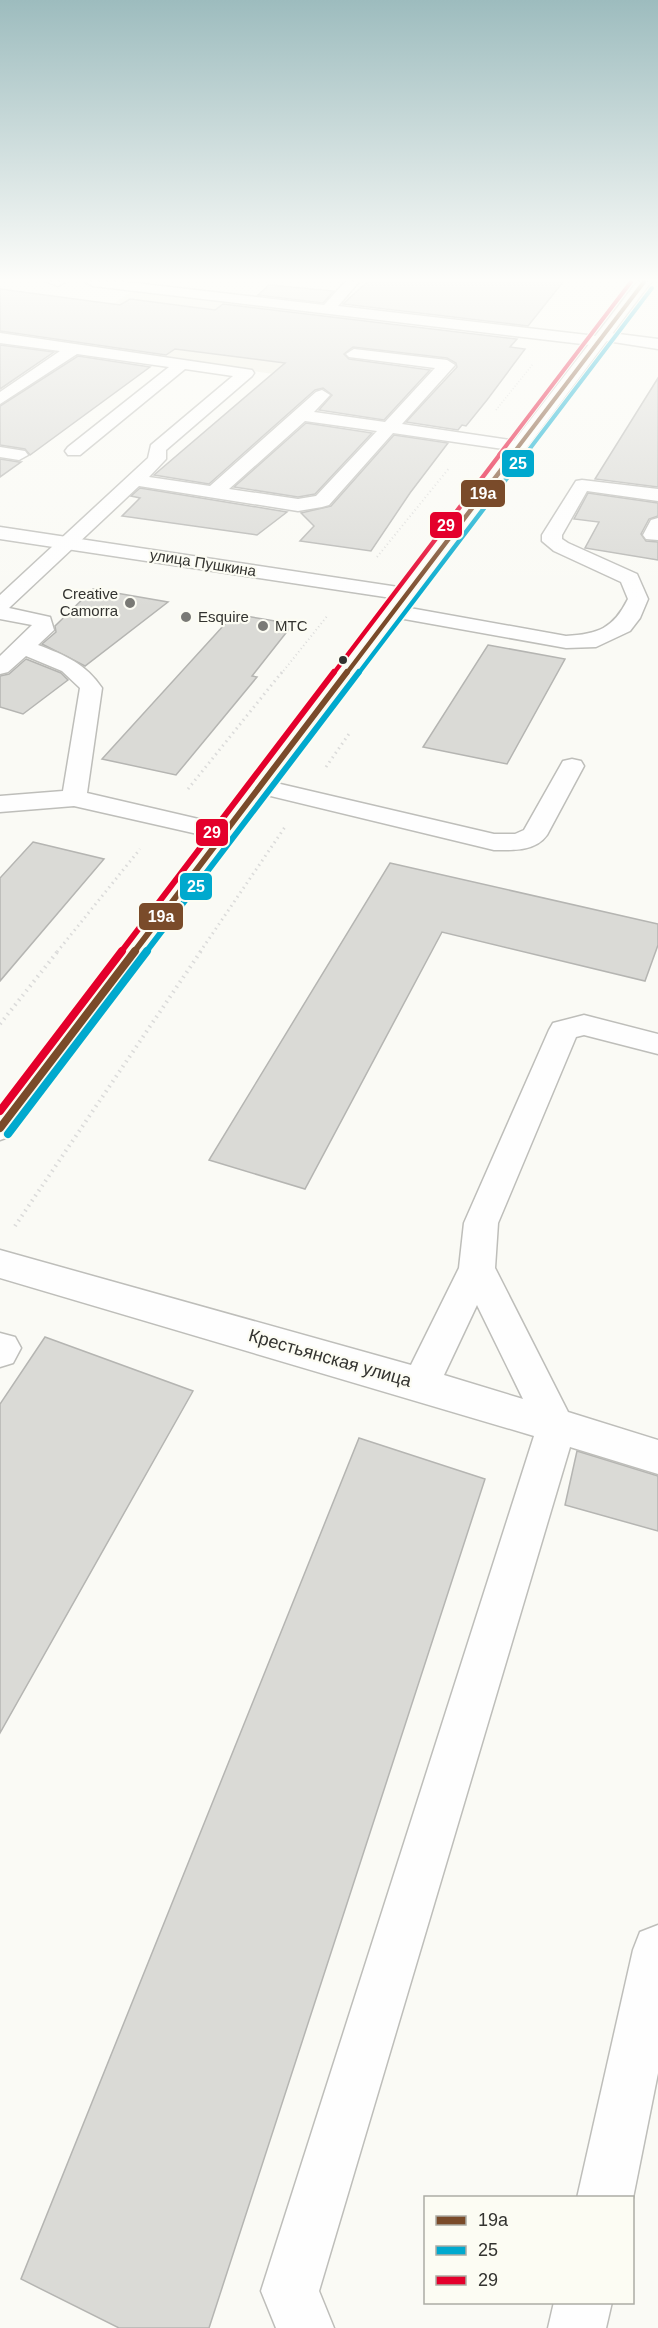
<svg xmlns="http://www.w3.org/2000/svg" width="658" height="2328" font-family="Helvetica,sans-serif">
  <rect width="100%" height="100%" fill="#fafaf5"/>
  <polygon fill="#eeede3" points="136,288 374,316 310,379 56,344"/>
  <g fill="#dadad6" stroke="#b5b5b2" stroke-width="1.5">
    <polygon points="367,282 563,282 528,326 343,304"/>
    <polygon points="269,285 334,291 323,303 258,295"/>
    <polygon points="0,289 120,305 130,299 215,310 223,304 517,339 510,347 525,349 487,400 466,426 462,425 458,430 406,422 457,367 456,363 447,358 353,347 344,354 349,359 430,370 384,420 319,410 332,395 323,388 315,390 209,484 154,475 285,363 175,349 166,355 0,331"/>
    <polygon points="0,345 54,352 0,389"/>
    <polygon points="78,356 150,367 30,455 25,449 0,445 0,406"/>
    <polygon points="658,378 658,487 595,479"/>
    <polygon points="306,423 372,433 315,494 298,497 234,487"/>
    <polygon points="394,435 448,443 410,493 371,551 300,541 314,526 301,513 331,506"/>
    <polygon points="0,459 19,462 21,462 0,477"/>
    <polygon points="140,488 287,512 257,535 122,516 140,498 131,496"/>
    <polygon points="588,493 658,503 658,516 649,519 641,534 646,541 658,542 658,560 585,548 599,522 574,519"/>
    <polygon points="93,589 168,602 85,666 42,644 56,632 55,626"/>
    <polygon points="234,614 293,624 252,676 257,677 176,775 102,759"/>
    <polygon points="488,645 565,659 507,764 423,747"/>
    <polygon points="26,659 61,673 68,680 23,714 0,707 0,676 9,674"/>
    <polygon points="33,842 104,859 0,981 0,878"/>
    <polygon points="390,863 658,924 658,945 645,981 442,932 305,1189 209,1160"/>
    <polygon points="45,1337 193,1391 0,1733 0,1404"/>
    <polygon points="359,1438 485,1479 209,2328 119,2328 21,2279"/>
    <polygon points="577,1451 658,1476 658,1531 565,1505"/>
  </g>
  <g fill="none" stroke-linecap="round" stroke-linejoin="round">
    <g stroke="#bebeba" stroke-width="3">
      <g id="minor">
        <polygon points="48,282 65,282 58,286"/>
        <polygon points="86,282 126,282 324,305 345,282 359,282 338,306 596,336 603,332 658,339 658,349 607,341 599,346 93,286"/>
        <path d="M0,333L252,370L254,373L252,376L166,450V459L149,477L210,486L316,392L322,390L330,395L314,412L385,422L435,368L349,357L346,354L354,349L447,360L455,365L402,424L517,441L526,446L517,451L393,433L329,505L322,507L298,511L139,486L9,608L50,617L54,630L38,645C65,655 86,664 102,688L87,793L233,827L237,832L233,837L224,840L74,806L0,812V796L63,791L80,688L62,671L26,656L8,672L0,674V656L32,625L0,619V595L148,458L151,445L233,376L185,369L80,455H68L65,451L68,447L169,367L77,354L0,404V392L60,351L0,343ZM305,421L377,431L316,496L298,499L229,489Z"/>
        <polygon points="0,447 25,451 28,455 19,460 0,457"/>
        <path d="M582,480L658,489V501L587,491L562,535V539L568,543L637,574L648,599L640,618L630,631L596,647L566,648L393,617L386,615L383,611L386,607L393,605L566,636C598,634 613,629 628,599L621,582L554,551L542,541V535L576,481Z"/>
        <polygon points="658,518 658,540 646,539 643,535 651,520"/>
        <path d="M572,759L581,761L584,766L547,835C535,852 512,850 494,850L250,791L247,786L250,781L259,779L494,834H515L524,830L563,761Z"/>
        <path d="M584,1015L658,1034V1054L584,1035L576,1037L498,1223L495,1268L568,1412L658,1440V1474L570,1447L319,2291L334,2328H276L261,2291L534,1436L0,1278V1250L411,1365L459,1268L464,1223L549,1030L553,1023ZM477,1305L523,1399L444,1375Z"/>
        <polygon points="0,1333 15,1337 21,1348 13,1363 0,1367"/>
        <polygon points="658,1925 658,2073 633,2198 577,2198 633,1950 640,1932"/>
        <polygon points="554,2302 612,2302 606,2328 548,2328"/>
      </g>
    </g>
    <g stroke="#bebeba" stroke-width="3">
      <polygon id="major" points="0,527 405,588 412,590 415,594 412,598 405,600 0,539"/>
    </g>
    <g stroke="#bebeba" stroke-width="3">
      <polygon id="highway" points="637,282 651,282 11,1136 0,1140 0,1105"/>
    </g>
    <polyline stroke="#dbdbda" stroke-width="1.5" stroke-dasharray="1 2" stroke-linecap="butt" points="496,410 533,364"/>
    <g stroke="#dbdbda" stroke-width="2" stroke-dasharray="1 3" stroke-linecap="butt">
      <polyline points="377,557 450,467"/>
      <polyline points="281,674 328,615"/>
    </g>
    <g stroke="#dbdbda" stroke-width="3" stroke-dasharray="1.5 4" stroke-linecap="butt">
      <polyline points="326,767 351,731"/>
      <polyline points="188,789 282,672"/>
      <polyline points="57,952 140,849"/>
      <polyline points="200,952 285,827"/>
    </g>
    <g stroke="#dbdbda" stroke-width="4" stroke-dasharray="1.5 4.5" stroke-linecap="butt">
      <polyline points="0,1024 58,951"/>
      <polyline points="15,1226 201,951"/>
    </g>
    <use href="#minor" fill="#fefefe" fill-rule="evenodd"/>
    <use href="#major" fill="#fefefe" fill-rule="evenodd"/>
    <use href="#highway" fill="#fefefe" fill-rule="evenodd"/>
    <g stroke="#fcfcf3" stroke-width="6">
      <polyline id="bus-1-far3" points="512,455 644,282"/>
    </g>
    <g stroke="#fcfcf3" stroke-width="8">
      <polyline id="bus-1-far2" points="346,674 514,453"/>
    </g>
    <g stroke="#fcfcf3" stroke-width="10">
      <polyline id="bus-1-far1" points="134,952 347,672"/>
    </g>
    <g stroke="#fcfcf3" stroke-width="12">
      <polyline id="bus-1" points="0,1128 135,951"/>
    </g>
    <g stroke="#fcfcf3" stroke-width="6">
      <polyline id="bus-2-far3" points="525,455 652,288"/>
    </g>
    <g stroke="#fcfcf3" stroke-width="8">
      <polyline id="bus-2-far2" points="358,674 526,453"/>
    </g>
    <g stroke="#fcfcf3" stroke-width="10">
      <polyline id="bus-2-far1" points="146,952 359,672"/>
    </g>
    <g stroke="#fcfcf3" stroke-width="12">
      <polyline id="bus-2" points="8,1134 147,951"/>
    </g>
    <g stroke="#fcfcf3" stroke-width="6">
      <polyline id="bus-3-far3" points="499,455 631,282"/>
    </g>
    <g stroke="#fcfcf3" stroke-width="8">
      <polyline id="bus-3-far2" points="333,674 501,453"/>
    </g>
    <g stroke="#fcfcf3" stroke-width="10">
      <polyline id="bus-3-far1" points="121,952 334,672"/>
    </g>
    <g stroke="#fcfcf3" stroke-width="12">
      <polyline id="bus-3" points="0,1111 122,951"/>
    </g>
    <use href="#bus-1-far3" stroke="#7a4b2a" stroke-width="4"/>
    <use href="#bus-1-far2" stroke="#7a4b2a" stroke-width="4.5"/>
    <use href="#bus-1-far1" stroke="#7a4b2a" stroke-width="6"/>
    <use href="#bus-1" stroke="#7a4b2a" stroke-width="8"/>
    <use href="#bus-2-far3" stroke="#00a9ce" stroke-width="4"/>
    <use href="#bus-2-far2" stroke="#00a9ce" stroke-width="4.5"/>
    <use href="#bus-2-far1" stroke="#00a9ce" stroke-width="6"/>
    <use href="#bus-2" stroke="#00a9ce" stroke-width="8"/>
    <use href="#bus-3-far3" stroke="#e4002b" stroke-width="4"/>
    <use href="#bus-3-far2" stroke="#e4002b" stroke-width="4.5"/>
    <use href="#bus-3-far1" stroke="#e4002b" stroke-width="6"/>
    <use href="#bus-3" stroke="#e4002b" stroke-width="8"/>
  </g>
  <linearGradient id="sky" x2="0" y2="1"><stop stop-color="#9dbcbe"/><stop offset="0.46" stop-color="#fdfdfa"/><stop offset="1" stop-color="#fdfdfa" stop-opacity="0"/></linearGradient>
  <rect width="658" height="608" fill="url(#sky)"/>
  <g fill="#797975" stroke="#fcfcf3" stroke-width="2">
    <circle cx="130" cy="603" r="6"/>
    <circle cx="186" cy="617" r="6"/>
    <circle cx="263" cy="626" r="6"/>
  </g>
  <circle fill="#333330" stroke="#fcfcf3" stroke-width="2" cx="343" cy="660" r="5"/>
  <g text-anchor="middle" stroke-width="4.5" stroke-linejoin="round" paint-order="stroke">
    <g font-size="15" fill="#333330" stroke="#fcfcf3">
      <text transform="translate(203 563) rotate(9)" y="5">улица Пушкина</text>
    </g>
    <g font-size="15" fill="#333330" stroke="#fcfcf3" text-anchor="start">
      <text x="118" y="599" text-anchor="end">Creative<tspan x="118" dy="17">Camorra</tspan></text>
      <text x="198" y="622">Esquire</text>
      <text x="275" y="631">МТС</text>
    </g>
    <g font-size="18" fill="#333330" stroke="#fcfcf3">
      <text transform="translate(330 1358) rotate(16)" y="6">Крестьянская улица</text>
    </g>
  </g>
  <g stroke="#fcfcf3" stroke-width="2">
    <rect x="501" y="449" width="34" height="29" rx="6" fill="#00a9ce"/>
    <rect x="460" y="479" width="46" height="29" rx="6" fill="#7a4b2a"/>
    <rect x="429" y="511" width="34" height="28" rx="6" fill="#e4002b"/>
    <rect x="195" y="818" width="34" height="29" rx="6" fill="#e4002b"/>
    <rect x="179" y="872" width="34" height="29" rx="6" fill="#00a9ce"/>
    <rect x="138" y="902" width="46" height="29" rx="6" fill="#7a4b2a"/>
  </g>
  <g font-size="16" text-anchor="middle" font-weight="bold" fill="#fff">
    <text x="518" y="469">25</text>
    <text x="483" y="499">19а</text>
    <text x="446" y="531">29</text>
    <text x="212" y="838">29</text>
    <text x="196" y="892">25</text>
    <text x="161" y="922">19а</text>
  </g>
  <rect x="424" y="2196" width="210" height="108" fill="#fcfcf3" stroke="#acaca5" stroke-width="1.5"/>
  <rect x="436" y="2216" width="30" height="9" fill="#7a4b2a" stroke="#acaca5" stroke-width="1.5"/>
  <text x="478" y="2226" font-size="18" fill="#333330">19а</text>
  <rect x="436" y="2246" width="30" height="9" fill="#00a9ce" stroke="#acaca5" stroke-width="1.5"/>
  <text x="478" y="2256" font-size="18" fill="#333330">25</text>
  <rect x="436" y="2276" width="30" height="9" fill="#e4002b" stroke="#acaca5" stroke-width="1.5"/>
  <text x="478" y="2286" font-size="18" fill="#333330">29</text>
</svg>
